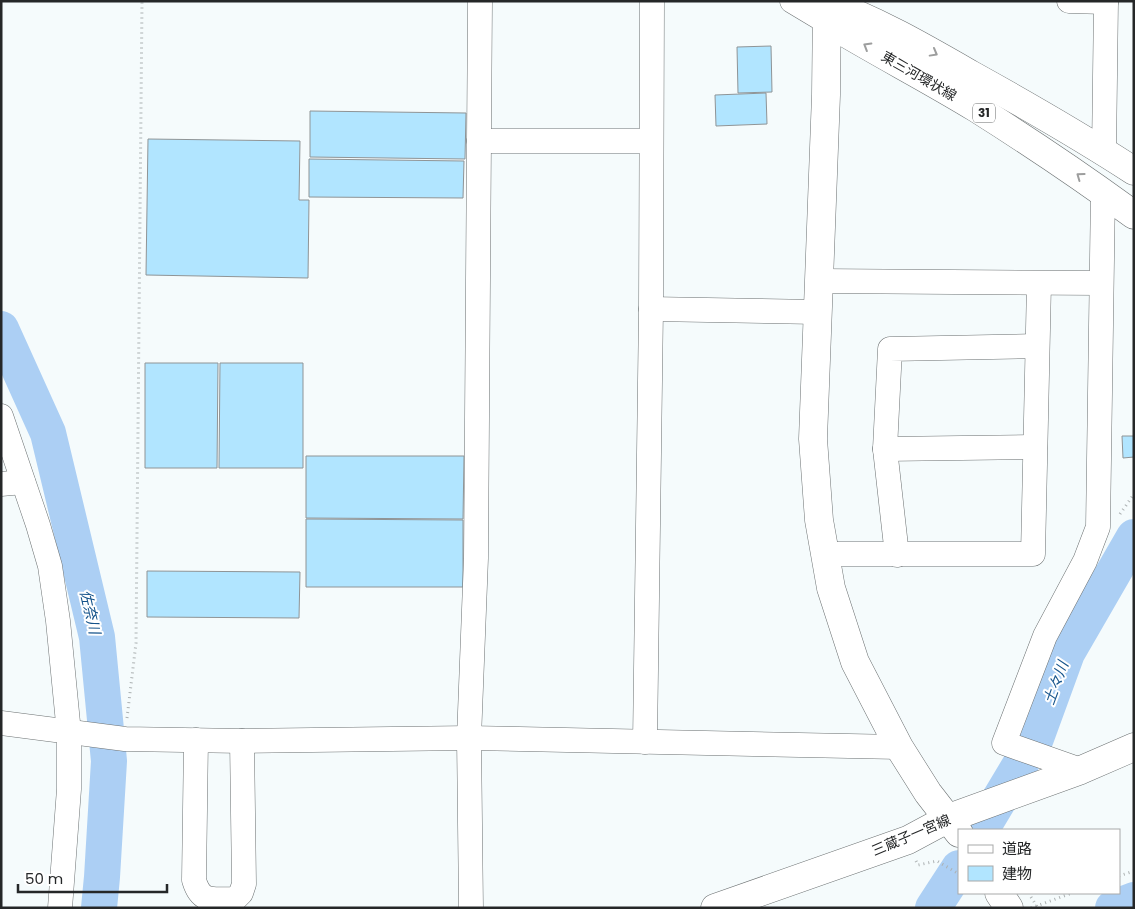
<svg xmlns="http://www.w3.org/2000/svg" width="1135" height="909" font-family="Poppins,'Noto Sans JP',sans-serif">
  <rect width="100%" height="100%" fill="#f5fbfc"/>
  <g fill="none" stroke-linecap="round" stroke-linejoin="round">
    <g stroke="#accff4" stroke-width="36">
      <polyline points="1,329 48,433 97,637 109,761 102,877 99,908"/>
      <polyline points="981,830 1036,738 1067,653 1134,537"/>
      <polyline points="933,908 959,868"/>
      <polyline points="1113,908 1134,900"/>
    </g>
  </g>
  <g fill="#b1e5ff" stroke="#8f9496">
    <polygon points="771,46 772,92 738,93 737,47"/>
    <polygon points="766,93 767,124 716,126 715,95"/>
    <polygon points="310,111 466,113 465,159 310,157"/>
    <polygon points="148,139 300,141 299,200 309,200 308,278 146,275"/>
    <polygon points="309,159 464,161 463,198 309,197"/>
    <polygon points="145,363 218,363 217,468 145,468"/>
    <polygon points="220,363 303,363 303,468 219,468"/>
    <polygon points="1122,436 1134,436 1134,457 1123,458"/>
    <polygon points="306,456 464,456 463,519 306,518"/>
    <polygon points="306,519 463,520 463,587 306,587"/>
    <polygon points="147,571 300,572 299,618 147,617"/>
  </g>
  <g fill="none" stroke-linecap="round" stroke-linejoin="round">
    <g stroke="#6c7172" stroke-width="25">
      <g id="street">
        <polyline points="792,1 827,22"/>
        <polyline points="1069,1 1106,2"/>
        <polyline points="479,141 651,141"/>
        <polyline points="1104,152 1106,1"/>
        <polyline points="819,281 1101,283"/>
        <polyline points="651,309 817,312"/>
        <polyline points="1,416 38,525 50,566 58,621 69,733 69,789 60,908"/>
        <polyline points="885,449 1035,447"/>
        <polyline points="1,484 23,482"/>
        <polyline points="824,554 1033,554 1039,284"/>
        <polyline points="897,555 885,449 890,349 1037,346"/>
        <polyline points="1,723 125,739 242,741 469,738 899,747"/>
        <path d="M196,740L194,880C201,904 213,899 235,899L241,893L244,884L242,741"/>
        <polyline points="645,742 651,309 652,1"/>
        <polyline points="1081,770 1004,743 1045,636 1085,561 1098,527 1103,192"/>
        <polyline points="471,908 469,738 476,558 480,1"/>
      </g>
    </g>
    <g stroke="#6c7172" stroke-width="29">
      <g id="secondary">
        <polyline points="827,2 826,95 813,439 819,520 831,588 855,662 899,747 928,793 959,833"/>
        <polyline points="999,893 1009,908"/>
        <polyline points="715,908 908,840 949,818 1081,770 1134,747"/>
      </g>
    </g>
    <g stroke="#6c7172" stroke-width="29">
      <g id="primary">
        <path d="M827,2C878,21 923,47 970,74C1026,105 1080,136 1134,171"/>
        <path d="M827,22C876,52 927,78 976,108C1030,142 1082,177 1134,215"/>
      </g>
    </g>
    <g stroke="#acb1b2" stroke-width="3" stroke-dasharray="1 4" stroke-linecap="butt">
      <polyline points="1120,514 1134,494"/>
      <polyline points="127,718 136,643 142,1"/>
      <polyline points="916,861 918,865 937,861 959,874"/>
      <polyline points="1119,876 1134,871"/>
      <polyline points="1031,897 1038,908"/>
      <polyline points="1031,908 1072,893"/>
    </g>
    <use href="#street" stroke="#fff" stroke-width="24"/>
    <use href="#secondary" stroke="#fff" stroke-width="28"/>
    <use href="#primary" stroke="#fff" stroke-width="28"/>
  </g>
  <defs><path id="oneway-chevron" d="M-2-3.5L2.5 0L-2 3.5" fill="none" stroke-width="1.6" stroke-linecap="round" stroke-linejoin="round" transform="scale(1.25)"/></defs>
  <g stroke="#9d9e9e">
    <use href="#oneway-chevron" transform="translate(867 46) rotate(-149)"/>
    <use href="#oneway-chevron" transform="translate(934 53) rotate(29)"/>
    <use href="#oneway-chevron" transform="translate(1080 176) rotate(-144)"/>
  </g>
  <g text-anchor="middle" stroke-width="4" stroke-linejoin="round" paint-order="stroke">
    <rect fill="#fff" stroke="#666868" stroke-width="1" x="973" y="103.5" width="22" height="19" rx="4"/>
    <g font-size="12" font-weight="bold" fill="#252728">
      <text x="984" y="117">31</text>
    </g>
    <g font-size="14" fill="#252728" stroke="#fff">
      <text transform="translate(919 76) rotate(30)" y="5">東三河環状線</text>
      <text transform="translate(911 835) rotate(-23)" y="5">三蔵子一宮線</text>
    </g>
    <g font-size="15" font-style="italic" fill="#16548b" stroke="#fff">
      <text transform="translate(90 612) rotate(77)" y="5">佐奈川</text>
      <text transform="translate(1056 683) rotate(-70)" y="5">土々川</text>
    </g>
  </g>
  <rect width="1135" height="909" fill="none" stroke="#252728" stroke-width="5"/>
  <rect x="958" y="829" width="162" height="65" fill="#ffffff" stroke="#a8a9a9"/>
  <rect x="968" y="845" width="25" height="8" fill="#ffffff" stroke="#a8a9a9"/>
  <text x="1002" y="854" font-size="15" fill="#252728">道路</text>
  <rect x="968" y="866" width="25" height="15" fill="#b1e5ff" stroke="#a8a9a9"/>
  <text x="1002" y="879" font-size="15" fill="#252728">建物</text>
  <path d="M18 884v8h149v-8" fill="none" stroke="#252728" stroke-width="2.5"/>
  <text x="25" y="884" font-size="15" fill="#252728" stroke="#ffffff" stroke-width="4" paint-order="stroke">50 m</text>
</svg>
